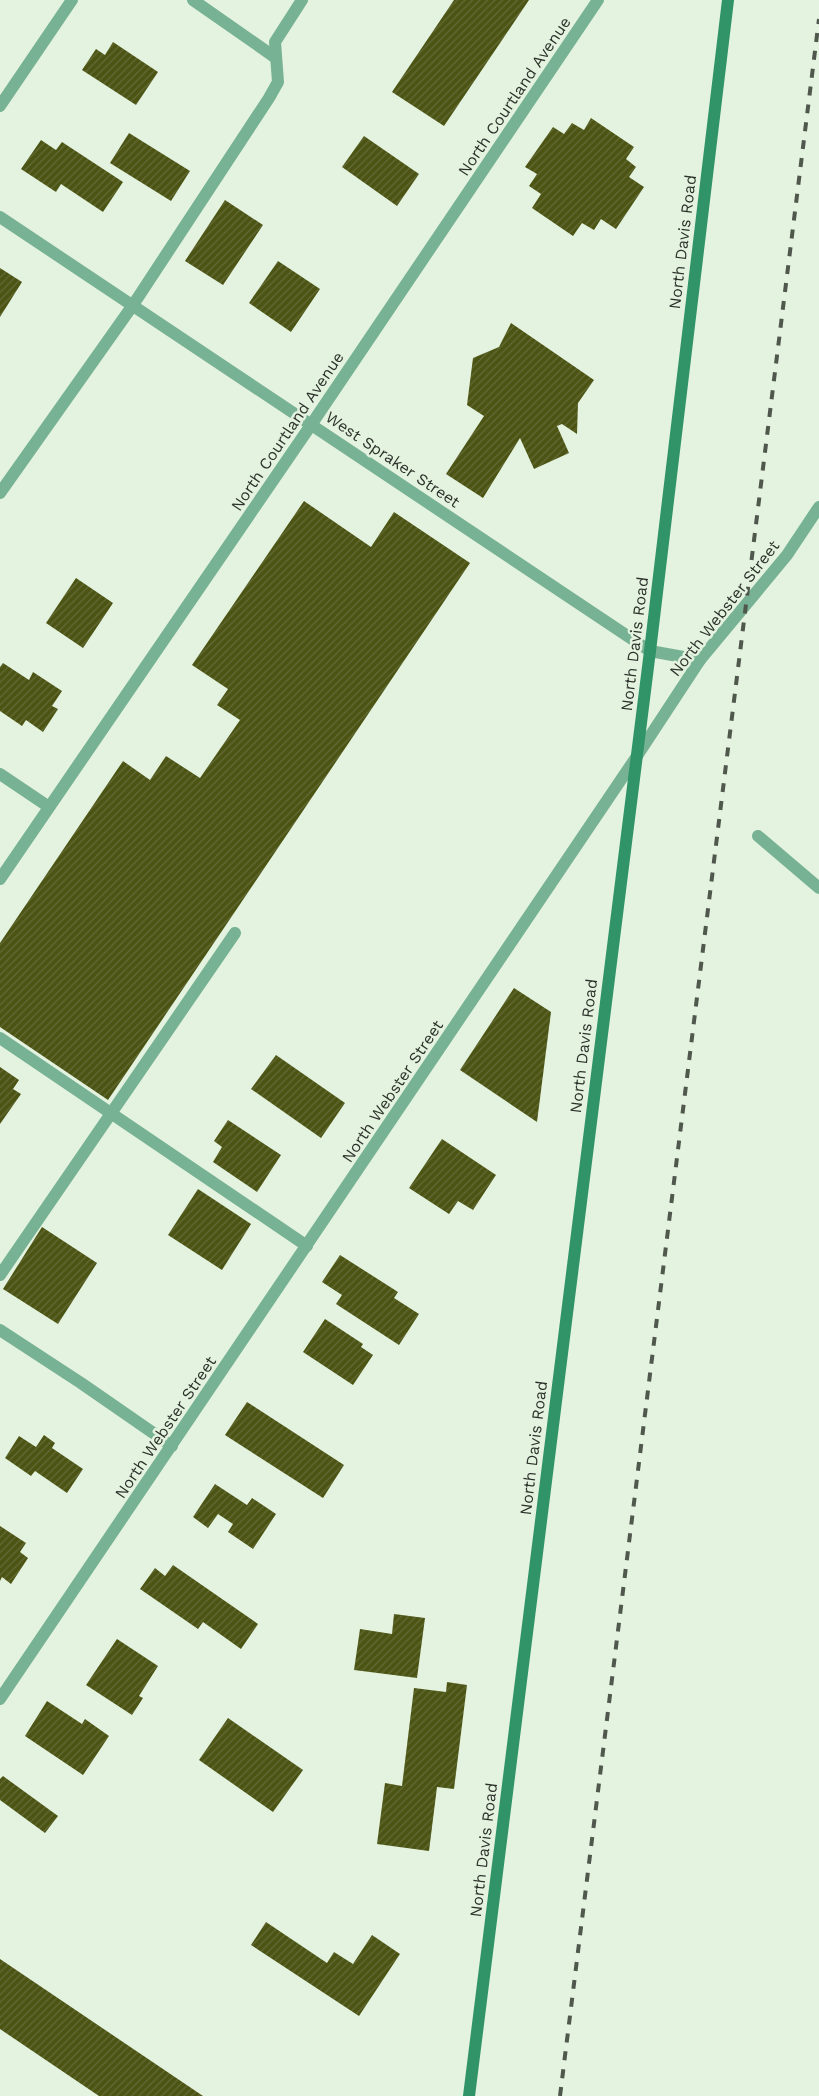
<svg xmlns="http://www.w3.org/2000/svg" width="819" height="2096" font-family="'Work Sans',sans-serif">
  <defs>
    <pattern id="building-hatch" width="6" height="6" patternUnits="userSpaceOnUse" patternTransform="scale(1.25)"><rect width="6" height="6" fill="#4c5414"/><path d="M-1 1l2-2M0 6l6-6M5 7l2-2" fill="none" stroke="#636a36"/></pattern>
  </defs>
  <rect width="100%" height="100%" fill="#e4f3df"/>
  <g fill="url(#building-hatch)">
    <polygon points="454,0 529,0 444,126 392,92"/>
    <polygon points="113,42 158,72 136,105 82,70 96,49 105,55"/>
    <polygon points="591,118 634,147 626,159 636,167 629,177 644,187 616,229 601,219 594,230 582,223 573,236 532,208 541,194 529,186 537,174 525,167 553,127 564,134 572,123 584,130"/>
    <polygon points="129,133 190,171 171,201 110,163"/>
    <polygon points="364,136 419,174 397,206 342,167"/>
    <polygon points="41,140 56,150 62,142 123,182 103,212 61,184 56,192 21,169"/>
    <polygon points="225,200 263,225 223,285 185,261"/>
    <polygon points="278,261 320,289 291,332 249,303"/>
    <polygon points="0,268 22,282 0,317"/>
    <polygon points="511,323 594,380 578,403 577,434 562,424 557,426 569,453 534,469 520,438 483,498 446,474 484,416 467,405 473,358 499,347"/>
    <polygon points="304,501 371,547 394,512 470,563 108,1100 0,1027 0,943 123,761 150,780 166,756 200,778 240,720 217,705 228,689 192,665"/>
    <polygon points="76,578 113,603 83,648 46,623"/>
    <polygon points="3,663 29,680 33,672 62,691 52,706 58,709 43,732 26,720 22,726 0,711 0,667"/>
    <polygon points="514,988 551,1012 537,1122 460,1070"/>
    <polygon points="276,1055 345,1103 321,1138 251,1089"/>
    <polygon points="0,1067 19,1080 13,1089 21,1094 0,1124"/>
    <polygon points="228,1120 281,1155 257,1192 213,1162 222,1147 214,1141"/>
    <polygon points="442,1139 496,1175 473,1210 458,1201 449,1214 409,1188"/>
    <polygon points="198,1189 251,1224 222,1270 168,1235"/>
    <polygon points="42,1227 97,1263 58,1324 3,1289"/>
    <polygon points="340,1255 398,1292 394,1298 419,1314 399,1345 336,1304 342,1295 322,1282"/>
    <polygon points="325,1319 363,1344 361,1347 373,1355 353,1385 303,1352"/>
    <polygon points="247,1402 344,1465 323,1498 225,1435"/>
    <polygon points="44,1435 55,1443 52,1448 83,1469 67,1493 35,1471 31,1476 5,1458 19,1436 36,1447"/>
    <polygon points="215,1484 247,1505 252,1498 276,1514 253,1549 228,1532 233,1524 218,1514 208,1528 193,1517"/>
    <polygon points="0,1526 26,1543 20,1552 28,1558 11,1584 2,1577 0,1581"/>
    <polygon points="173,1565 258,1624 241,1649 203,1622 198,1629 140,1589 155,1568 165,1576"/>
    <polygon points="394,1614 425,1618 417,1678 354,1670 360,1629 392,1634"/>
    <polygon points="117,1639 158,1666 139,1696 143,1698 132,1715 86,1685"/>
    <polygon points="447,1682 467,1685 454,1789 437,1787 429,1851 377,1844 385,1783 402,1786 414,1688 446,1692"/>
    <polygon points="47,1701 82,1724 85,1719 109,1736 83,1775 25,1736"/>
    <polygon points="228,1718 303,1770 273,1812 199,1760"/>
    <polygon points="3,1776 58,1816 45,1833 0,1800 0,1779"/>
    <polygon points="266,1922 327,1963 334,1952 353,1964 372,1935 400,1954 359,2016 251,1945"/>
    <polygon points="0,1959 203,2096 99,2096 0,2029"/>
  </g>
  <g fill="none" stroke-linecap="round" stroke-linejoin="round">
    <g stroke="#78b294" stroke-width="12">
      <polyline points="193,0 276,58"/>
      <polyline points="0,493 133,305 269,98 278,82 275,42 302,0"/>
      <polyline points="0,1038 307,1246"/>
      <polyline points="0,1275 235,933"/>
    </g>
    <g stroke="#78b294" stroke-width="12">
      <polyline points="0,106 72,0"/>
      <polyline points="0,217 650,651 700,660"/>
      <polyline points="0,774 49,807"/>
      <polyline points="758,836 819,888"/>
      <polyline points="0,879 311,425 598,0"/>
      <polyline points="0,1330 81,1383 172,1446"/>
      <polyline points="0,1699 635,759 700,660 787,555 819,507"/>
    </g>
    <polyline stroke="#319468" stroke-width="12" points="469,2096 650,651 728,0"/>
    <polyline stroke="#50584e" stroke-width="4" stroke-dasharray="9 9" stroke-linecap="butt" points="560,2096 819,19"/>
  </g>
  <g text-anchor="middle" stroke-width="5" stroke-linejoin="round" paint-order="stroke">
    <g font-size="16" fill="#2c322b" stroke="#e4f3df">
      <text transform="translate(514 96) rotate(-56)" y="6">North Courtland Avenue</text>
      <text transform="translate(682 242) rotate(-83)" y="6">North Davis Road</text>
      <text transform="translate(287 431) rotate(-56)" y="6">North Courtland Avenue</text>
      <text transform="translate(393 459) rotate(34)" y="6">West Spraker Street</text>
      <text transform="translate(724 608) rotate(-52)" y="6">North Webster Street</text>
      <text transform="translate(634 644) rotate(-83)" y="6">North Davis Road</text>
      <text transform="translate(583 1046) rotate(-83)" y="6">North Davis Road</text>
      <text transform="translate(392 1091) rotate(-56)" y="6">North Webster Street</text>
      <text transform="translate(165 1427) rotate(-56)" y="6">North Webster Street</text>
      <text transform="translate(533 1448) rotate(-83)" y="6">North Davis Road</text>
      <text transform="translate(483 1850) rotate(-83)" y="6">North Davis Road</text>
    </g>
  </g>
</svg>
